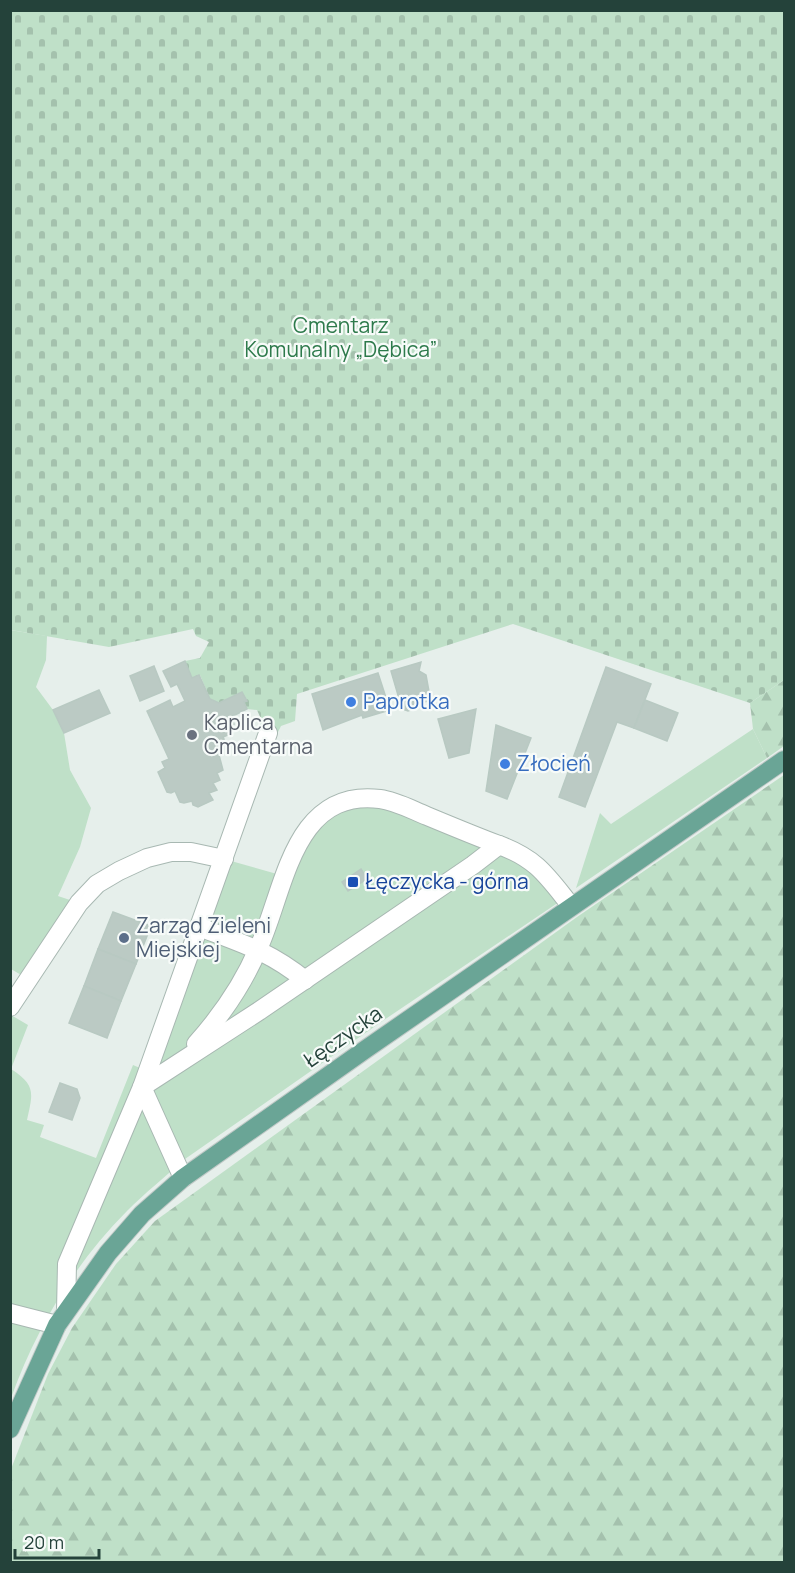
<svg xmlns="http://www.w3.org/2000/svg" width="795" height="1573" font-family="Manrope,sans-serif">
  <defs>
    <pattern id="forest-firs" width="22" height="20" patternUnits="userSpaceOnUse" patternTransform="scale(1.5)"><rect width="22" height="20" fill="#bfe0c8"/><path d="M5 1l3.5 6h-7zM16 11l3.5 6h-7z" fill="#a4c1ad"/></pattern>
    <pattern id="cemetery-stones" width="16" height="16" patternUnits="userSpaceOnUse" patternTransform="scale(1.5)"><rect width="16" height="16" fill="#bfe0c8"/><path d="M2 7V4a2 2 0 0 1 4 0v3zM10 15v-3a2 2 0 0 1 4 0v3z" fill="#a4c1ad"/></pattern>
  </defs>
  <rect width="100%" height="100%" fill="#e6efeb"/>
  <g fill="#bfe0c8">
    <polygon points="10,630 47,636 46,660 36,687 53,710 64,733 70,770 91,808 80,847 58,896 79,903 28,979 11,969"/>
    <polygon points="753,729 767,758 576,888 600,813 611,824"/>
    <path d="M366,798L499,845L565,898L384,1020L185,1159C166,1176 145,1193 127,1211C74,1264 36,1329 11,1398V1015L28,1025L11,1069C36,1085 33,1093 27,1120L44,1125L40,1137L96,1158L133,1065L147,1071L224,859L284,876L307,827Z"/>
  </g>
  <g fill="url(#forest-firs)">
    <polygon points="784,680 784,746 767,758 753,729 750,703"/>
    <polygon points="784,775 784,1562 11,1562 11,1469 48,1374 72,1328 116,1264 155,1221 577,917"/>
  </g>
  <polygon fill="url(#cemetery-stones)" points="10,11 784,11 784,680 750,703 513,624 297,694 295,721 281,726 276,736 258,729 261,719 257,710 247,709 244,702 246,701 242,692 219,703 210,699 200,675 192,678 185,661 200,658 209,642 196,636 193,629 109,647 11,630"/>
  <g fill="#bbcac4" stroke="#b8c9c2" stroke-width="1.5">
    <polygon points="185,661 192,678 199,675 210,699 219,703 242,692 247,701 244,702 247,709 231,717 234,724 227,727 230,734 223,737 226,743 219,747 222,753 219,755 223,770 217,773 220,780 213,783 217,790 209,793 213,800 198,807 193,805 192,801 184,803 180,802 175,791 171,793 167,792 158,772 165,768 162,762 169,759 147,711 170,700 173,707 185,701 177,684 171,687 163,671"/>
    <polygon points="421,662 419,671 426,675 430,697 428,701 415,704 414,709 408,711 402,709 391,671"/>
    <polygon points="154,666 164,691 140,701 130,676"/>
    <polygon points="606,667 651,684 634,728 617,722 585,807 559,797"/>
    <polygon points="378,673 390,710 363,718 362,715 323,730 312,694"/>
    <polygon points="99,690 110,713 64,733 53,710"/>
    <polygon points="645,700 678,713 667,741 634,728"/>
    <polygon points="476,709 469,753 449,758 438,719"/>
    <polygon points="496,725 531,738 507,799 486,791"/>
    <polygon points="361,869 367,879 348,891 342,882"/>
    <polygon points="113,912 151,926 136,964 98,949"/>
    <polygon points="98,949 136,964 121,1001 84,986"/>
    <polygon points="84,986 121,1001 107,1038 69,1023"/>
    <polygon points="60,1083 77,1089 80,1098 72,1120 49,1112"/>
  </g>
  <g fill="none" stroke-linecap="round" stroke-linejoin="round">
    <g stroke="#a8b8b2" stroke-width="20">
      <g id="minor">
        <path d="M199,927C241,943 269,951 305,980"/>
        <polyline points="10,1007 79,903 97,884 119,871 147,858 171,852 191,852 224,859"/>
        <path d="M196,1044C221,1016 243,984 258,949C285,891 292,788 380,799C396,801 412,810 427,816C451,826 475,836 499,845"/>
        <polyline points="183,1178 142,1087 268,733"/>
        <path d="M66,1311L67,1264L142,1087L259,1011L473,865L499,845C537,859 547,876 571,906"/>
        <polyline points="10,1313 57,1325"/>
      </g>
    </g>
    <g stroke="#c2cac8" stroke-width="20">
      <polyline id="major" points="10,1429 57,1325 108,1253 142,1214 183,1178 366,1049 784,760"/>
    </g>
    <use href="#minor" stroke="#fff" stroke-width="18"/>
    <use href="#major" stroke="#6aa596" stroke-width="18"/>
  </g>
  <g fill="#3f7fe0" stroke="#f7fbf9" stroke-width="2">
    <circle cx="351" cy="702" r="6"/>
    <circle cx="505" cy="764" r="6"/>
  </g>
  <circle fill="#6b7280" stroke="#f7fbf9" stroke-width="2" cx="192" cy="735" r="6"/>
  <rect fill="#1a4fb4" stroke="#f7fbf9" stroke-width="2" x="347" y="876" width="12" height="12" rx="3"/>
  <circle fill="#5c6f8a" stroke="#f7fbf9" stroke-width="2" cx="124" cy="938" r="6"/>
  <g text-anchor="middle" stroke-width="4.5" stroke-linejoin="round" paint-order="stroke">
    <g font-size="21" fill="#2d7a4b" stroke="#f7fbf9">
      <text x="341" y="333">Cmentarz<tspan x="341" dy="24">Komunalny „Dębica”</tspan></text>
    </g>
    <g font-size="21" fill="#366cbe" stroke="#f7fbf9" text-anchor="start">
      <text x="363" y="709">Paprotka</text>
      <text x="517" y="771">Złocień</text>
    </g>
    <g font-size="21" fill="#5b616d" stroke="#f7fbf9" text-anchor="start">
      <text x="204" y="730">Kaplica<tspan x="204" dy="24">Cmentarna</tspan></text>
    </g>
    <g font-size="21" fill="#164399" stroke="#f7fbf9" text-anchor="start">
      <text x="365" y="889">Łęczycka - górna</text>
    </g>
    <g font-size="21" fill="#4e5e75" stroke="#f7fbf9" text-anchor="start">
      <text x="136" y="933">Zarząd Zieleni<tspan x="136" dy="24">Miejskiej</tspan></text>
    </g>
    <g font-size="21" fill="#24423a" stroke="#f7fbf9">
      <text transform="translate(343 1037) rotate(-35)" y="7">Łęczycka</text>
    </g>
  </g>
  <rect width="795" height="1573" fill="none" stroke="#24423a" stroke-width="24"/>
  <path d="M15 1549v9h84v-9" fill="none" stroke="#24423a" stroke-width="3"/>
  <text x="24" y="1549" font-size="18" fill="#24423a" stroke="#f7fbf9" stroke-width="4.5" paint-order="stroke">20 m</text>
</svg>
